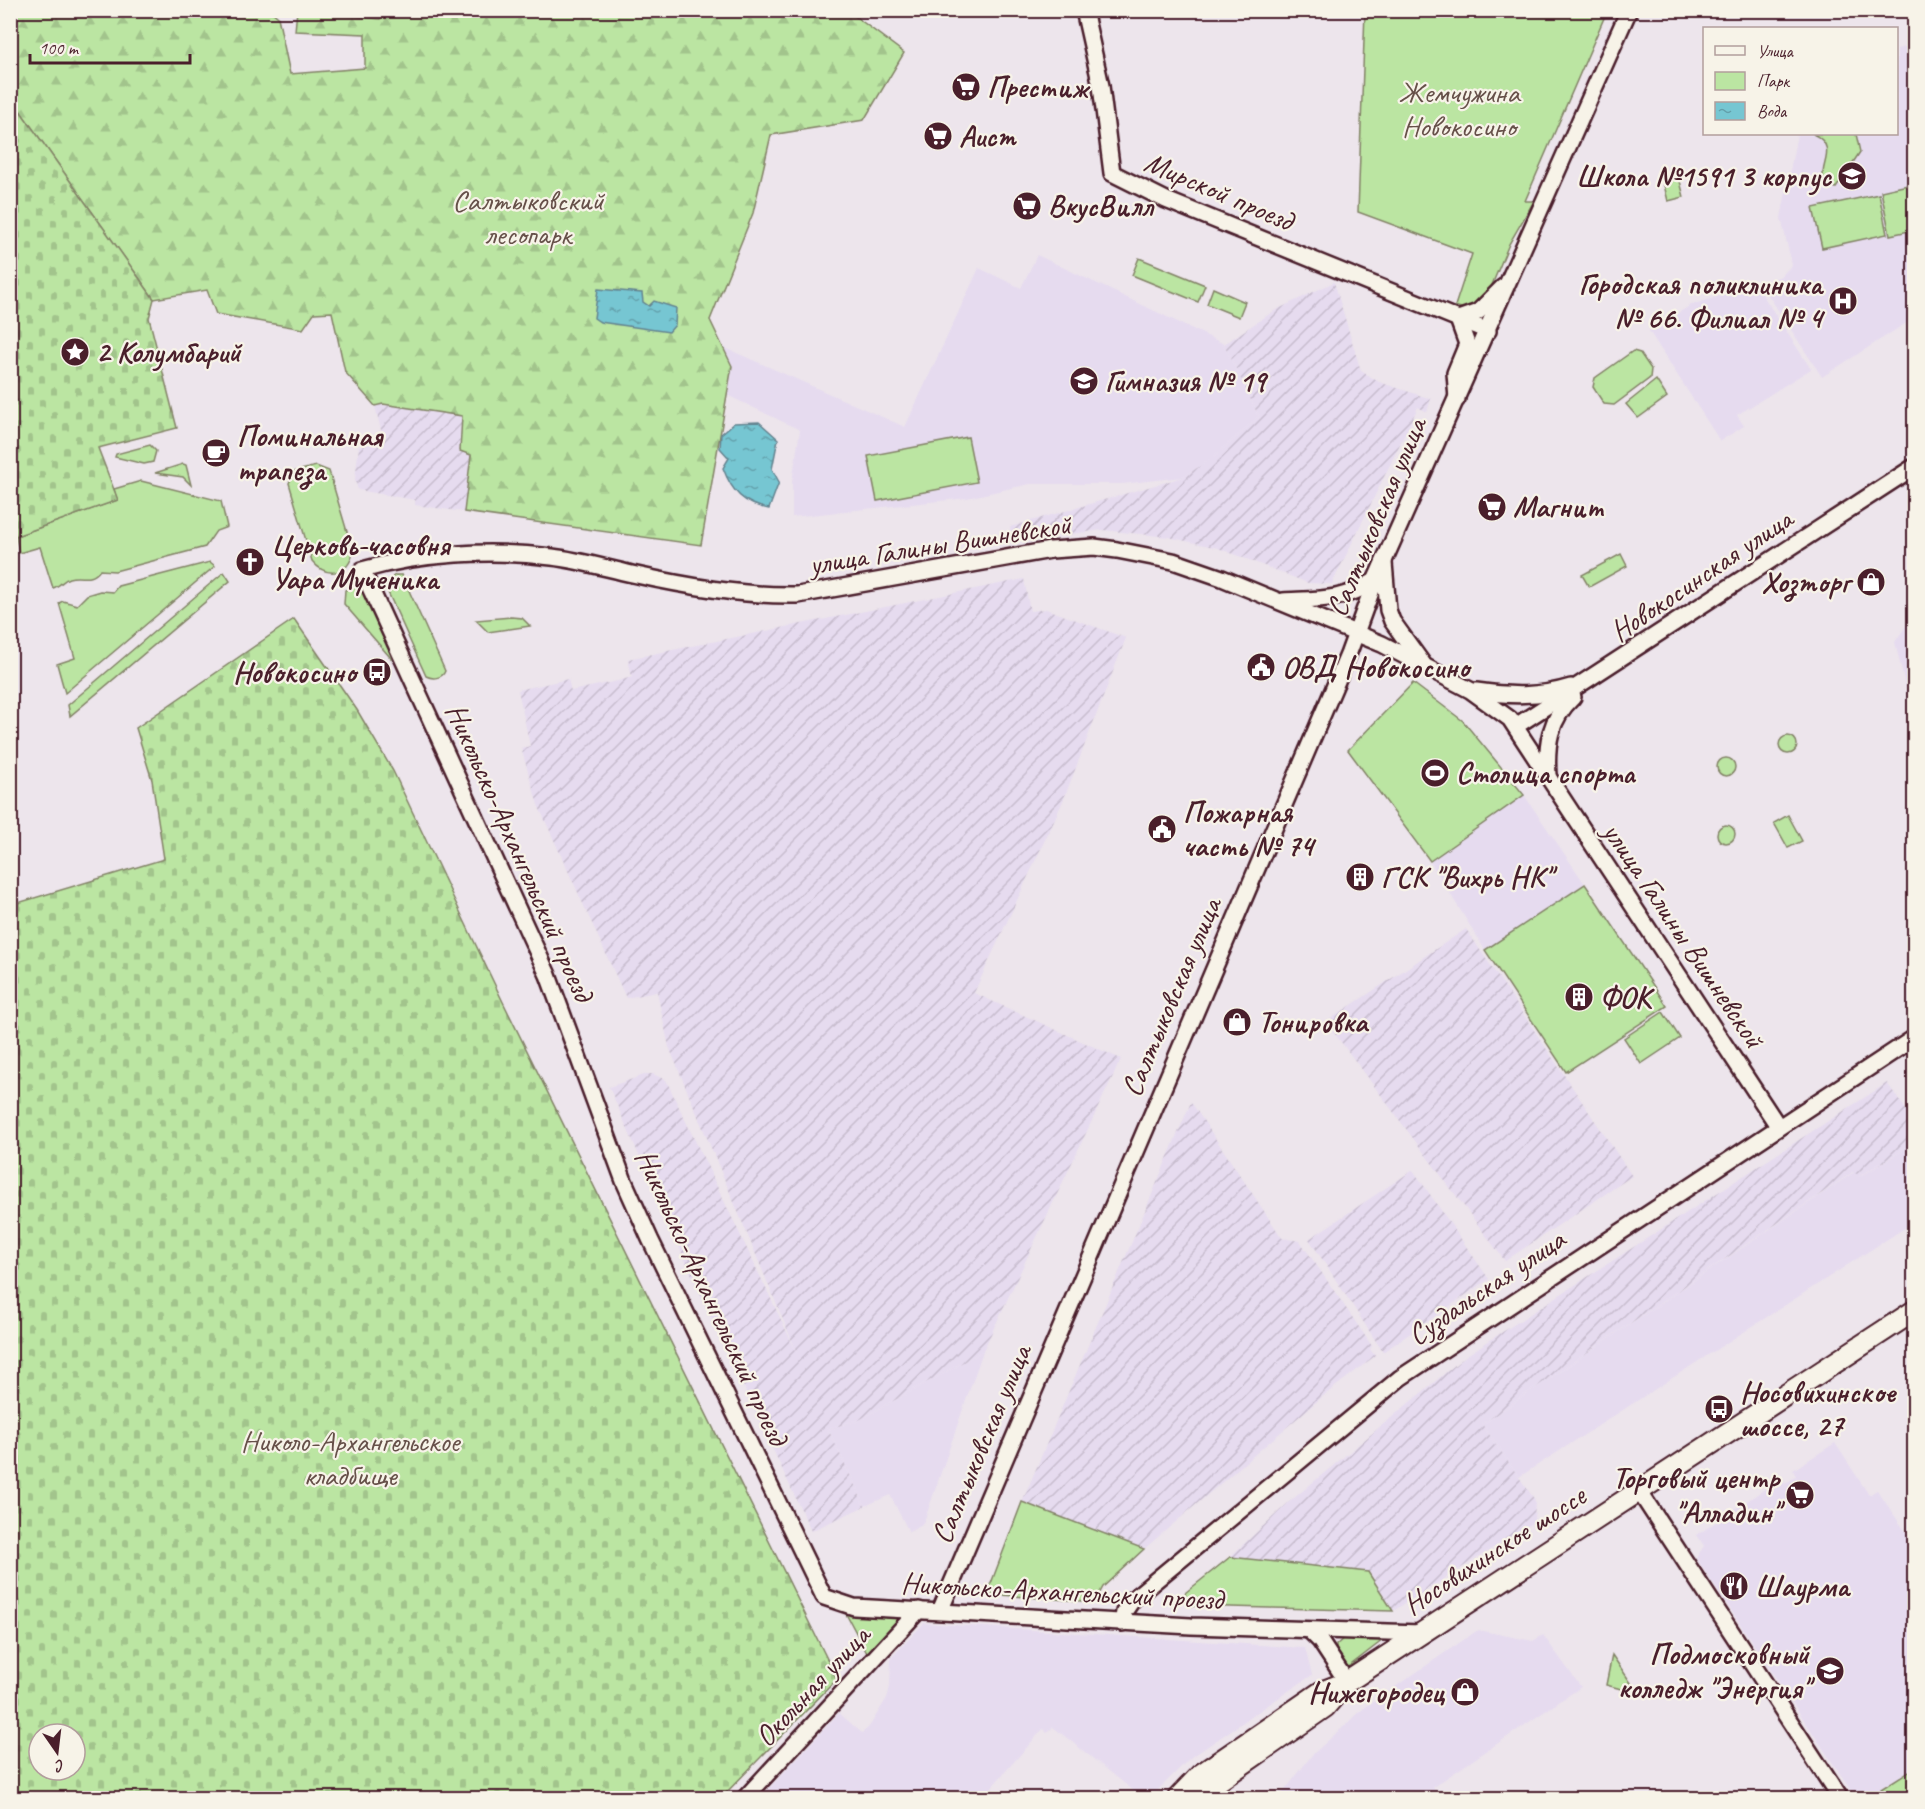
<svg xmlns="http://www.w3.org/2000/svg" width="1925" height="1809" font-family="Caveat,sans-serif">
  <defs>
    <pattern id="industrial-furrows" width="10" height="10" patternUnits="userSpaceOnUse" patternTransform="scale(1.5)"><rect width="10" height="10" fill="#e6dbef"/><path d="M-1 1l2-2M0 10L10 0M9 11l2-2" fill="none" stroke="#c7bccd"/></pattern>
    <pattern id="forest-firs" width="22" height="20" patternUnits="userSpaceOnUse" patternTransform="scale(1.5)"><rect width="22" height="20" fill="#bbe5a2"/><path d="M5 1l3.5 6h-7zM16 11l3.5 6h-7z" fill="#a2c48c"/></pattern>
    <pattern id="cemetery-stones" width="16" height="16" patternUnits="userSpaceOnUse" patternTransform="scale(1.5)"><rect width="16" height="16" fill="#bbe5a2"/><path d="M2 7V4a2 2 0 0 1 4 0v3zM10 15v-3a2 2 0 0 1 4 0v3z" fill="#a2c48c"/></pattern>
    <pattern id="water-ripples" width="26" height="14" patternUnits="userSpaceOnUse" patternTransform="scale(1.5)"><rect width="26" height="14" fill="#76c6d2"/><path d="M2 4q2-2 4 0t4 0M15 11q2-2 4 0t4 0" fill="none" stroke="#63a0ab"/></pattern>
  </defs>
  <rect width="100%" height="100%" fill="#ede5ec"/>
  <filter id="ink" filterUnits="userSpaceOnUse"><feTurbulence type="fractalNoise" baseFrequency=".0167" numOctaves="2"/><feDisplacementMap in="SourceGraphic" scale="12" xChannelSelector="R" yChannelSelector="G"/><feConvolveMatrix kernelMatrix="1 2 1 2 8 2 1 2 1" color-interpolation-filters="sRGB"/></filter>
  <g filter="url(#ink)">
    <g fill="#e6dbef">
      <polygon points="1914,45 1914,318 1822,377 1761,284 1781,276 1792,265 1781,218 1797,134 1896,134 1897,49"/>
      <polygon points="1037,255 1224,344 1259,417 1211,459 1183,477 1122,484 1030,484 967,498 792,517 792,482 800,430 727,395 732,366 723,347 905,427 979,268 1021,288"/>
      <polygon points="1756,285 1811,369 1737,415 1744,426 1720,441 1649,331 1691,305"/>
      <polygon points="1914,622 1914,722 1895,642 1908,623"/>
      <polygon points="1524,795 1585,884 1485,950 1430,861"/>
      <polygon points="1914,1143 1914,1222 1519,1477 1482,1424 1854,1172 1861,1176"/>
      <polygon points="983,1351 926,1516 922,1525 909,1532 890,1495 865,1506 828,1429 859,1420"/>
      <polygon points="1835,1443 1869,1495 1877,1490 1914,1544 1914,1798 1856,1798 1696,1558 1704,1546 1697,1535 1781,1478 1785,1484 1796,1476 1793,1470"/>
      <polygon points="924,1623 1305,1648 1312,1675 1189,1759 1150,1798 1143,1798 1053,1727 1047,1733 1043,1729 982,1798 760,1798 839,1713 862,1733 869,1727 887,1698 890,1687 891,1658"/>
      <polygon points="1478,1630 1533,1641 1543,1635 1581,1687 1433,1787 1440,1798 1279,1798 1312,1755 1363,1709"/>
    </g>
    <g fill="url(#industrial-furrows)">
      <polygon points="1334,282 1361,371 1379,382 1431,399 1427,412 1418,407 1332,584 1308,583 1218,548 1168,537 1103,530 1012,541 1010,527 1183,477 1211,459 1259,417 1224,344 1274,311"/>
      <polygon points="383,404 462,416 460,451 471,455 464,512 415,505 415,500 358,490 355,479 359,446 384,442 375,406"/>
      <polygon points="1024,579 1030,611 1046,609 1126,638 1063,801 974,993 1121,1059 983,1351 859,1420 828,1429 865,1506 811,1531 694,1280 609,1087 647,1074 653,1074 666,1080 797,1353 669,1047 657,992 626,998 538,805 521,748 530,746 518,690 568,679 571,691 618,681 632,677 628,659"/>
      <polygon points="1466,929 1632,1176 1505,1261 1326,1022"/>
      <polygon points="1887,1083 1914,1121 1914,1143 1860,1176 1853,1172 1482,1424 1535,1500 1534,1522 1393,1611 1368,1572 1230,1557 1288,1503 1467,1355"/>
      <polygon points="1191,1102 1282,1238 1300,1241 1372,1346 1370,1349 1375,1356 1322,1397 1144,1549 1022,1502"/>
      <polygon points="1413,1170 1489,1279 1383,1352 1309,1239"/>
    </g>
    <g fill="#bbe5a2" stroke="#828266" stroke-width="1.5">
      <polygon points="1365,11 1607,11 1525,201 1534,201 1509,244 1484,304 1472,312 1455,306 1472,254 1358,212"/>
      <path d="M1813,134H1856L1860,152L1836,188C1803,178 1847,150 1813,134Z"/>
      <polygon points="1679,177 1684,197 1668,201 1663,181"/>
      <polygon points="1908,185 1914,230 1890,235 1881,191"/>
      <polygon points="1879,194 1887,234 1822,248 1813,208"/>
      <polygon points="1139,258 1205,285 1198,302 1132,275"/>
      <polygon points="1213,288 1245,302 1239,317 1207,304"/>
      <polygon points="1633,351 1640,353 1651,369 1650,378 1614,405 1604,404 1593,387 1595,378"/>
      <polygon points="1656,380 1667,397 1638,418 1626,404"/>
      <polygon points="968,437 977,482 877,501 868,456"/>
      <polygon points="150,445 156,451 153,462 144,464 115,457 116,454"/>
      <polygon points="183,464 186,465 191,485 183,477 155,473"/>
      <path d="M316,466L329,471L353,552C349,575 327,579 312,561L289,483L294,472Z"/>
      <path d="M141,481L221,501L227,527L216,531L205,547L115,571L100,570C90,583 82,574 69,578C63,580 60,586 53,588L40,547L19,553L16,536L117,500L114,489Z"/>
      <polygon points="1621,554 1627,566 1589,587 1582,575"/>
      <polygon points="210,562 215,566 65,693 57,664 75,658 59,603 63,601 77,605 87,595 100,591 113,592 118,586"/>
      <polygon points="224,572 230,581 70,716 68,705"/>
      <path d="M395,575H402L441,662L445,671C442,679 432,679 426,676L386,588L389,580Z"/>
      <polygon points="357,586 364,590 398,663 396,664 344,604 345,590"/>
      <polygon points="511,617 522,618 530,626 488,632 476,620"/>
      <polygon points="1413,683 1463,721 1524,795 1430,861 1348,750"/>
      <circle cx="1788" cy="745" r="9"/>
      <circle cx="1726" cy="767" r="9"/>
      <polygon points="1788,815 1802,841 1788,848 1774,823"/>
      <circle cx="1726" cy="834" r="9"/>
      <polygon points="1585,884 1667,1006 1566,1072 1485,950"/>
      <polygon points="1663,1012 1680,1038 1641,1064 1624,1038"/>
      <polygon points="1022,1502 1144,1549 1103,1587 1095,1602 987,1594"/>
      <polygon points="1230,1557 1368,1572 1393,1611 1192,1606 1186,1600 1185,1593"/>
      <polygon points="845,1612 906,1615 868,1655"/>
      <path d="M1343,1639L1383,1640L1348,1667C1340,1660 1336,1655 1336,1645Z"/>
      <polygon points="1612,1655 1631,1683 1629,1691 1606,1685"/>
      <polygon points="1914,1768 1914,1798 1888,1798 1881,1789"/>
    </g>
    <polygon fill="url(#forest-firs)" stroke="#828266" stroke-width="1.5" points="297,10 380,19 382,11 429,11 443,20 456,10 848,11 904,53 864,120 771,135 753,213 710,320 732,366 701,545 464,512 471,455 460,451 462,416 383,404 375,406 345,372 332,312 314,313 303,329 216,314 207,290 154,299 11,98 10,11 271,11 278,17 290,74 365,68 365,34 295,31"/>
    <g fill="url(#cemetery-stones)" stroke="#828266" stroke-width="1.5" fill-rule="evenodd">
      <polygon points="11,98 154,299 149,318 177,428 98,448 118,500 16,536 10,519"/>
      <path d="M294,619L357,710L393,771L503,1002L837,1679L721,1798H11V905L164,859L152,780L136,728ZM39,1734H75V1770H39Z"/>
    </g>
    <g fill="url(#water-ripples)" stroke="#64838f" stroke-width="1.5">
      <polygon points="598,289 642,293 643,302 649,306 654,301 676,308 675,325 669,332 600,322 594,318"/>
      <path d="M759,422L778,439L772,469L779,482L769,509C743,504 732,492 723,468L729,458L720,448L721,434L734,423Z"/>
    </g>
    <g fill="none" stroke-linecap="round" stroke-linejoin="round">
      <g stroke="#4a1f2b" stroke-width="20">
        <g id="minor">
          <polyline points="1084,10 1101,86 1112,173 1166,200 1488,331"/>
          <polyline points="1458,319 1478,312 1503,287"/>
          <polyline points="1457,399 1455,373 1467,344 1458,319"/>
          <polyline points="1384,563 1388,610 1392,621 1423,664"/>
          <path d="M1283,601C1321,599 1342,601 1375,581"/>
          <path d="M1476,691C1509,696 1539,697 1571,687"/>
          <polyline points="1516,726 1914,467"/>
          <path d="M1548,776C1546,744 1549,720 1573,697"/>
          <polyline points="1639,1491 1840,1798"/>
          <polyline points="940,1611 1348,655 1375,581 1629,10"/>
          <polyline points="1122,1623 1124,1612 1133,1599 1400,1378 1914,1038"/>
          <polyline points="1310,1631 1320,1641 1347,1682"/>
          <path d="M1422,1633L1191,1626L854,1607L824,1597L650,1239L624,1181L548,975L362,570C421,553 491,549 552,557C578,560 605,568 632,574C686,586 742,596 798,595L1051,550L1094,547L1117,550L1173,561L1222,578L1382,644L1470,690L1510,719L1778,1126"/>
          <polyline points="745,1798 919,1610"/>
        </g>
      </g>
      <g stroke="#4a1f2b" stroke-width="24">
        <g id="major">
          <polyline points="1178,1798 1200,1775 1232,1753 1321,1692 1347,1682 1914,1311"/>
          <polyline points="1200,1798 1211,1786 1325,1707 1343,1686"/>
        </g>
      </g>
      <use href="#minor" stroke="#f7f3e8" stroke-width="15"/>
      <use href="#major" stroke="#f7f3e8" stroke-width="20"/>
    </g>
  </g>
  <defs>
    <g id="supermarket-disc" transform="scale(1.5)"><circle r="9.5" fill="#4a1f2b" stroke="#f7f3e8"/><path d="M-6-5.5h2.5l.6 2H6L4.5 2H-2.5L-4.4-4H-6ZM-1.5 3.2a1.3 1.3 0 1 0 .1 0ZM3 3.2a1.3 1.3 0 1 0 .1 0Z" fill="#fff"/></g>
    <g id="school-disc" transform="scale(1.5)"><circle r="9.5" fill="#4a1f2b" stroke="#f7f3e8"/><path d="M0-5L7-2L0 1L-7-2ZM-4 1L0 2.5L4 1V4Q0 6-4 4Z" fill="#fff"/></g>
    <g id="hospital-disc" transform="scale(1.5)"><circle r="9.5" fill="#4a1f2b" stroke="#f7f3e8"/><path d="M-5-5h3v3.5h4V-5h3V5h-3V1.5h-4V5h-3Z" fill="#fff"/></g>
    <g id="sight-disc" transform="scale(1.5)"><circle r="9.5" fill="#4a1f2b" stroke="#f7f3e8"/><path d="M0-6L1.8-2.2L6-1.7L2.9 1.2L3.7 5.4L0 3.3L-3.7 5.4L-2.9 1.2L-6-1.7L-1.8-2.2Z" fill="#fff"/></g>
    <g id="cafe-disc" transform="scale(1.5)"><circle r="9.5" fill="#4a1f2b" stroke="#f7f3e8"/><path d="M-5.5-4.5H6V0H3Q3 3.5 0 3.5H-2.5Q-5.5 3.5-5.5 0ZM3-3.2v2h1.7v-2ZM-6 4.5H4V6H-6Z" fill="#fff"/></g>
    <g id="church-disc" transform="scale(1.5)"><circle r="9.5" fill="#4a1f2b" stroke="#f7f3e8"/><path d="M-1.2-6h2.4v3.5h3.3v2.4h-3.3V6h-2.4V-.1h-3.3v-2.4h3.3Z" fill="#fff"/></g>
    <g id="shop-disc" transform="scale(1.5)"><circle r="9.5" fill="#4a1f2b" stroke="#f7f3e8"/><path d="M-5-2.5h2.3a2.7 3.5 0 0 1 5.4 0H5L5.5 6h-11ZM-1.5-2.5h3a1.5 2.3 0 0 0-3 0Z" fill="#fff"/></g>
    <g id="civic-disc" transform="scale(1.5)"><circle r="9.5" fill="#4a1f2b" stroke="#f7f3e8"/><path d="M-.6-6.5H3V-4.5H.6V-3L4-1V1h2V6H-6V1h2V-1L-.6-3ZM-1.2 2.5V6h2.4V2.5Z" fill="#fff"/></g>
    <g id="bus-disc" transform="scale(1.5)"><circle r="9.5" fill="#4a1f2b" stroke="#f7f3e8"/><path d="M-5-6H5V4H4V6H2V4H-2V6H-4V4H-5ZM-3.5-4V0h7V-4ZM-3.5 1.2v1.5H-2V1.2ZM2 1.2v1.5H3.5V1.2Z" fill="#fff"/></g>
    <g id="stadium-disc" transform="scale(1.5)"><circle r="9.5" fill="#4a1f2b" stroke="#f7f3e8"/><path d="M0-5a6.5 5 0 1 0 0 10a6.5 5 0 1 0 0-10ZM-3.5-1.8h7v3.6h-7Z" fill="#fff"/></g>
    <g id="building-disc" transform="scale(1.5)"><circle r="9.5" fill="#4a1f2b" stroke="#f7f3e8"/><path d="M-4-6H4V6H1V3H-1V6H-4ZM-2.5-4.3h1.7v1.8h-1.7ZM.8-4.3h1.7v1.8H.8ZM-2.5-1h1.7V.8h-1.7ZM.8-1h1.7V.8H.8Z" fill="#fff"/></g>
    <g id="restaurant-disc" transform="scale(1.5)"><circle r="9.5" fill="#4a1f2b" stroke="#f7f3e8"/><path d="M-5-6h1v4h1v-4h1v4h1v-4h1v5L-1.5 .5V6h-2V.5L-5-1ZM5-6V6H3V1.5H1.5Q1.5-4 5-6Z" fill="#fff"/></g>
    <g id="university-disc" transform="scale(1.5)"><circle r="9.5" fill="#4a1f2b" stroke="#f7f3e8"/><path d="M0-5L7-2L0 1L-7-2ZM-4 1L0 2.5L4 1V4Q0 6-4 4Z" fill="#fff"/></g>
  </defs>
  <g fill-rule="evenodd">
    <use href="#supermarket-disc" x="966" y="87"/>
    <use href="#supermarket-disc" x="938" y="136"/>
    <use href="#school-disc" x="1852" y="176"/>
    <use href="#supermarket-disc" x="1027" y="206"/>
    <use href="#hospital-disc" x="1843" y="301"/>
    <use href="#sight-disc" x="75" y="352"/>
    <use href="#school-disc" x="1084" y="381"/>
    <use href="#cafe-disc" x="216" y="453"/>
    <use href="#supermarket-disc" x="1492" y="507"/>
    <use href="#church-disc" x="250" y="562"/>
    <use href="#shop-disc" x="1871" y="582"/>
    <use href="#civic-disc" x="1261" y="667"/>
    <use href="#bus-disc" x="377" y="672"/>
    <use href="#stadium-disc" x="1435" y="773"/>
    <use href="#civic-disc" x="1162" y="829"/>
    <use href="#building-disc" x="1360" y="877"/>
    <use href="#building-disc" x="1579" y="997"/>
    <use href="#shop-disc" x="1237" y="1022"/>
    <use href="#bus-disc" x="1719" y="1409"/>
    <use href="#supermarket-disc" x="1800" y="1495"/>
    <use href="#restaurant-disc" x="1734" y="1586"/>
    <use href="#university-disc" x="1830" y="1671"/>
    <use href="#shop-disc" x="1465" y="1692"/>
  </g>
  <g text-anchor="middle" stroke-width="4.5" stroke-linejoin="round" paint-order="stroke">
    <g font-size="30" font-weight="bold" fill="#4a1f2b" stroke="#f7f3e8" text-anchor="start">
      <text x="987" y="97">Престиж</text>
      <text x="959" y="146">Аист</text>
      <text x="1831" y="186" text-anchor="end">Школа №1591 3 корпус</text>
      <text x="1048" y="216">ВкусВилл</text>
      <text x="1822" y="294" text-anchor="end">Городская поликлиника<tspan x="1822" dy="34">№ 66. Филиал № 4</tspan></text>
      <text x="96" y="362">2 Колумбарий</text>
      <text x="1105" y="391">Гимназия № 19</text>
      <text x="237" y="446">Поминальная<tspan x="237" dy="34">трапеза</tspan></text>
      <text x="1513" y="517">Магнит</text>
      <text x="271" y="555">Церковь-часовня<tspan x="271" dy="34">Уара Мученика</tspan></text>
      <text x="1850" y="592" text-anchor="end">Хозторг</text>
      <text x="1282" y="677">ОВД Новокосино</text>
      <text x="356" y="682" text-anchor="end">Новокосино</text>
      <text x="1456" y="783">Столица спорта</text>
      <text x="1183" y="822">Пожарная<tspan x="1183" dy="34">часть № 74</tspan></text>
      <text x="1381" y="887">ГСК "Вихрь НК"</text>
      <text x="1600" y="1007">ФОК</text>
      <text x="1258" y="1032">Тонировка</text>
      <text x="1740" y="1402">Носовихинское<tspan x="1740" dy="34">шоссе, 27</tspan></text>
      <text x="1779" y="1488" text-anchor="end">Торговый центр<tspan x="1779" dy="34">"Алладин"</tspan></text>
      <text x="1755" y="1596">Шаурма</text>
      <text x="1809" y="1664" text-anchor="end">Подмосковный<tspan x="1809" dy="34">колледж "Энергия"</tspan></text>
      <text x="1444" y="1702" text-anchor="end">Нижегородец</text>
    </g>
    <g font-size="30" fill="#665049" stroke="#f7f3e8">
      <text x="1459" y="102">Жемчужина<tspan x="1459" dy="34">Новокосино</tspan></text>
      <text x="528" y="210">Салтыковский<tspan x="528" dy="34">лесопарк</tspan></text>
      <text x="350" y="1451">Николо-Архангельское<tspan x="350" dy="34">кладбище</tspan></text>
    </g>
    <g font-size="30" fill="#4a1f2b" stroke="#f7f3e8">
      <text transform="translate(1219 191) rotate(23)" y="10">Мирской проезд</text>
      <text transform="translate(1376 517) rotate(-67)" y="10">Салтыковская улица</text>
      <text transform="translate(940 544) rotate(-9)" y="10">улица Галины Вишневской</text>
      <text transform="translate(1701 575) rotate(-34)" y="10">Новокосинская улица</text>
      <text transform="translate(520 852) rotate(66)" y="10">Никольско-Архангельский проезд</text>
      <text transform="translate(1684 935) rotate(56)" y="10">улица Галины Вишневской</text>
      <text transform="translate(1171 997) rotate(-67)" y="10">Салтыковская улица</text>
      <text transform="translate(1486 1287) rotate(-34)" y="10">Суздальская улица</text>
      <text transform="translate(712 1297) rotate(65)" y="10">Никольско-Архангельский проезд</text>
      <text transform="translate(981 1444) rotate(-67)" y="10">Салтыковская улица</text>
      <text transform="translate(1494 1550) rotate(-33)" y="10">Носовихинское шоссе</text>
      <text transform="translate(1062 1591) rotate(3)" y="10">Никольско-Архангельский проезд</text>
      <text transform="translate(812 1686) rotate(-47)" y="10">Окольная улица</text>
    </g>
  </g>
  <rect width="1925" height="1809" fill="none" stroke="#f7f3e8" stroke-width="36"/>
  <rect x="18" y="18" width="1889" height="1773" fill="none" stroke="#4a1f2b" stroke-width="2" filter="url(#ink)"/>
  <rect x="1703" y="27" width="195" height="108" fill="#f7f3e8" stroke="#b29e9c" stroke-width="1.5"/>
  <rect x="1715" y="46" width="30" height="9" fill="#f7f3e8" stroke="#b29e9c" stroke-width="1.5"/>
  <text x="1757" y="57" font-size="18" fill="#4a1f2b">Улица</text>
  <rect x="1715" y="72" width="30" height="18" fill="#bbe5a2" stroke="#b29e9c" stroke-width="1.5"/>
  <text x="1757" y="87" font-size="18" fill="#4a1f2b">Парк</text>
  <rect x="1715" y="102" width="30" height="18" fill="url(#water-ripples)" stroke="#b29e9c" stroke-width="1.5"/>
  <text x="1757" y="117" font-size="18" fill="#4a1f2b">Вода</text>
  <g transform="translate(57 1752) rotate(166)"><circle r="28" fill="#f7f3e8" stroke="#b29e9c" stroke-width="1.5"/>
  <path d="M0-4.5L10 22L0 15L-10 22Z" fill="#4a1f2b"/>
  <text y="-9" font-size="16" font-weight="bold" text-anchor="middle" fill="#4a1f2b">С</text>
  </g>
  <path d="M30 54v9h160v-9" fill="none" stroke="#4a1f2b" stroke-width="3"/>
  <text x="39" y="54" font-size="18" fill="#4a1f2b" stroke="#f7f3e8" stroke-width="4.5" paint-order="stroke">100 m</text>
</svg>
